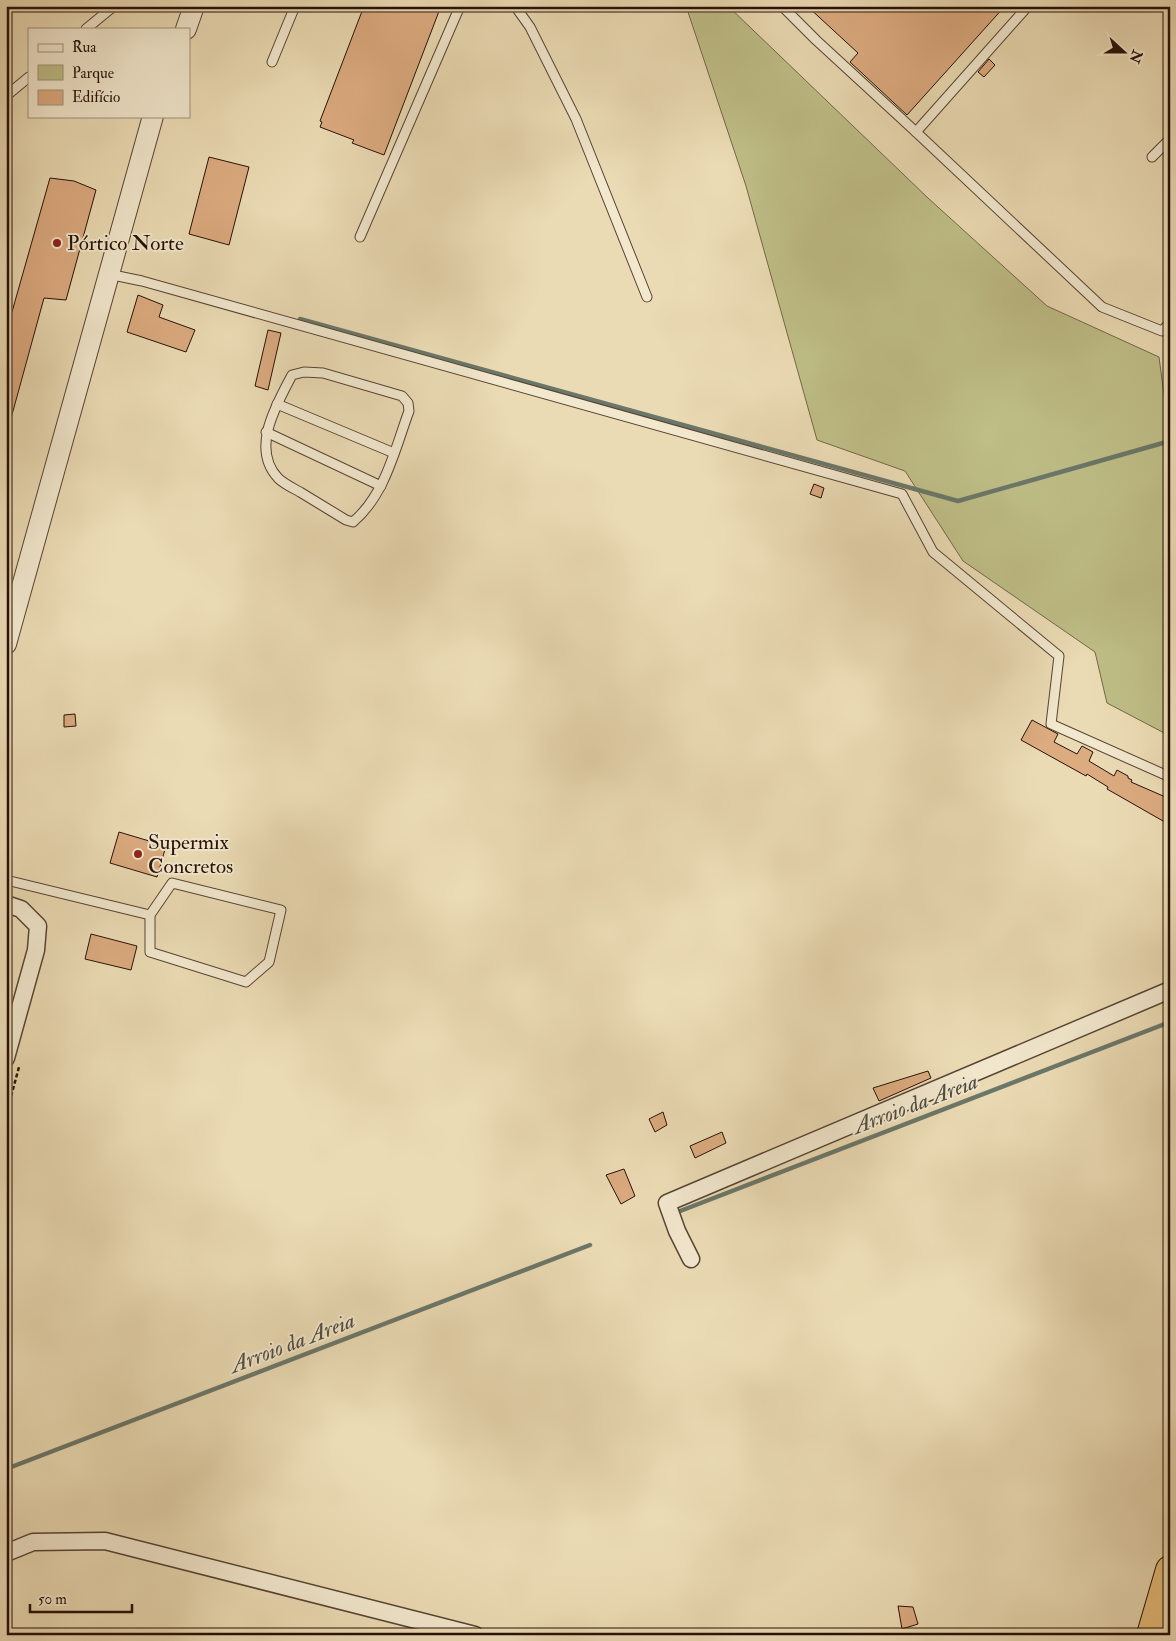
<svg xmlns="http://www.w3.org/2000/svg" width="1176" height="1641" font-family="'IM FELL Double Pica',serif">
  <rect width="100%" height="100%" fill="#ebdbb4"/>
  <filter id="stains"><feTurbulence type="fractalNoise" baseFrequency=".004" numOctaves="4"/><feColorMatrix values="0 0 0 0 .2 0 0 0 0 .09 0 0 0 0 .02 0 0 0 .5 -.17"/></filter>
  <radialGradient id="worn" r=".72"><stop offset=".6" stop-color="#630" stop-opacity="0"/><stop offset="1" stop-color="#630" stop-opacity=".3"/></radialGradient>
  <polygon fill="#bfbe87" stroke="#736848" points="686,6 728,6 928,198 1047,306 1159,357 1170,440 1170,736 1107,703 1095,652 963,561 905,471 817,440 746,186"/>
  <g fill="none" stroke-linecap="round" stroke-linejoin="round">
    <g stroke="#6b7769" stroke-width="4.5">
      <polyline points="300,319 958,501 1170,441"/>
      <polyline points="675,1213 1170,1022"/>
      <polyline points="6,1469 590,1245"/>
    </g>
  </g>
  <g fill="#dcab80" stroke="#271108">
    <polygon points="364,6 441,6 384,155 352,143 354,140 320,127 322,122 320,121"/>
    <polygon points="807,6 1005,6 907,115 850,62 858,53"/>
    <polygon points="989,59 995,65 984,77 978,72"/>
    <polygon points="209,157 249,167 229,245 189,234"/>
    <polygon points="50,178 74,181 96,190 66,300 44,298 10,422 6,422 6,333"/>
    <polygon points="138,295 163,305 159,317 195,330 186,352 127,332"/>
    <polygon points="268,330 281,333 268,390 255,386"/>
    <polygon points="814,484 824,488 821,498 810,494"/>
    <polygon points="75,714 76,726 64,727 64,715"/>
    <polygon points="1032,720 1058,734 1054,742 1077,754 1082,746 1093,752 1089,761 1114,776 1117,770 1128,776 1128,778 1132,780 1131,782 1170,799 1170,825 1107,789 1108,787 1087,774 1086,776 1077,771 1021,740"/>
    <polygon points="119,832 166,846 157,877 110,863"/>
    <polygon points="91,934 137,946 131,970 85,959"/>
    <polygon points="928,1071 931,1078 879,1101 873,1088"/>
    <polygon points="663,1112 667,1125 655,1132 649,1119"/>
    <polygon points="722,1132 726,1143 695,1158 690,1146"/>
    <polygon points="624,1169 635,1196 621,1204 606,1175"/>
    <polygon points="898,1606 913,1607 918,1624 902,1629"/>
  </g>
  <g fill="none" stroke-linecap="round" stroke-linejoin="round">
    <g stroke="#584433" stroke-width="11">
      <g id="service">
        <polyline points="515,6 530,27 576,119 647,297"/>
        <polyline points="782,6 816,40 916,132"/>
        <polyline points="1028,6 916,132 1102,307 1162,331 1170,323"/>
        <polyline points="86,29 114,6"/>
        <polyline points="272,62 295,6"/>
        <polyline points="6,96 29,77"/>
        <polyline points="1152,157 1170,139"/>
        <polyline points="360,237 460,6"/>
        <polyline points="108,274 142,281 902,494 933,552 1059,656 1051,724 1170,777"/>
        <path d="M304,372L323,373L402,396L408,403L409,411C395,449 385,495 353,522L346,520C331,511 315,501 300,492C293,488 284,484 278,478C250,448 277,404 292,375Z"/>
        <polyline points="277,404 394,453"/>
        <polyline points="266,432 381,486"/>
        <polyline points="6,880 150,915"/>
        <polygon points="172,883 281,910 269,962 246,982 150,952 150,915"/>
      </g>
    </g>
    <g stroke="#584433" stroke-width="19">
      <g id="minor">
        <polyline points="6,904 21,909 38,926 36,950 6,1058"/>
        <polyline points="691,1259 677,1231 667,1203 1170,990"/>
        <polyline points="6,1553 33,1542 105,1541 475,1635"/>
      </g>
    </g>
    <g stroke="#584433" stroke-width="22">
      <g id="tertiary">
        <polyline points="186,29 194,6"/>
        <polyline points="6,644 153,116"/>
      </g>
    </g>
    <g stroke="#271108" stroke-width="30">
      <polyline id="motorway" points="1151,1635 1170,1570"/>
    </g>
    <polyline stroke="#271108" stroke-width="2.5" stroke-dasharray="4 2.5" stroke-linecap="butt" points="6,1115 19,1067"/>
    <use href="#service" stroke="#f2e8ce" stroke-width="9"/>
    <use href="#minor" stroke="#f2e8ce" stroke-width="16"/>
    <use href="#tertiary" stroke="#f2e8ce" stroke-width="20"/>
    <use href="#motorway" stroke="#e6be7a" stroke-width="28"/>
  </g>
  <g fill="#8f2418" stroke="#f2e8ce" stroke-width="2">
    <circle cx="57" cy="243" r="5"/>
    <circle cx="138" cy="854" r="5"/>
  </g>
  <g text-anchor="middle" stroke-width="4" stroke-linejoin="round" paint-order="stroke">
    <g font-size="21" fill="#271108" stroke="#f2e8ce" text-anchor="start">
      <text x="67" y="250">Pórtico Norte</text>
      <text x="148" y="849">Supermix<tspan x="148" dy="24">Concretos</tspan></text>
    </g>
    <g font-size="22" font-style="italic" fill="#4f4c41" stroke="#f2e8ce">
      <text transform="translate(915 1103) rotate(-21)" y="8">Arroio da Areia</text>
      <text transform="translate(292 1342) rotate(-21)" y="8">Arroio da Areia</text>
    </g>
  </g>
  <rect width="1176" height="1641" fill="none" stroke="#ebdbb4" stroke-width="25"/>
  <rect x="8" y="8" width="1161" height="1626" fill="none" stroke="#271108" stroke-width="2.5"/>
  <rect x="12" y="12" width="1151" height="1616" fill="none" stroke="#271108"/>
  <rect x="28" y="28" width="162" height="90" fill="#f2e8ce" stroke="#a1927f"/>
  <rect x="38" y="44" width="25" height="8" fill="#f2e8ce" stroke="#a1927f"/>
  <text x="72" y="52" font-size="15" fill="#271108">Rua</text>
  <rect x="38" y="65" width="25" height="15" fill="#bfbe87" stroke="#a1927f"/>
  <text x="72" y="78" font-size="15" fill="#271108">Parque</text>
  <rect x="38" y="90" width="25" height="15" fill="#dcab80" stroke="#a1927f"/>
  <text x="72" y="102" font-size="15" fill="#271108">Edifício</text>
  <g transform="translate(1124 52) rotate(111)" stroke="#f2e8ce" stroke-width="4" paint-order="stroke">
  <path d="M0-4L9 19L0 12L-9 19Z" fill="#271108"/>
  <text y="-8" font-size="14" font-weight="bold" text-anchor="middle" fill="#271108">N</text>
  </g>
  <path d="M30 1604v8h102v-8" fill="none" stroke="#271108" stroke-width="2.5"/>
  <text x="38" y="1604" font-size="15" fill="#271108" stroke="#f2e8ce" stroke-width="4" paint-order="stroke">50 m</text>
  <rect width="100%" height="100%" filter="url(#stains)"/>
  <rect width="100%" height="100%" fill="url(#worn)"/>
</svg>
